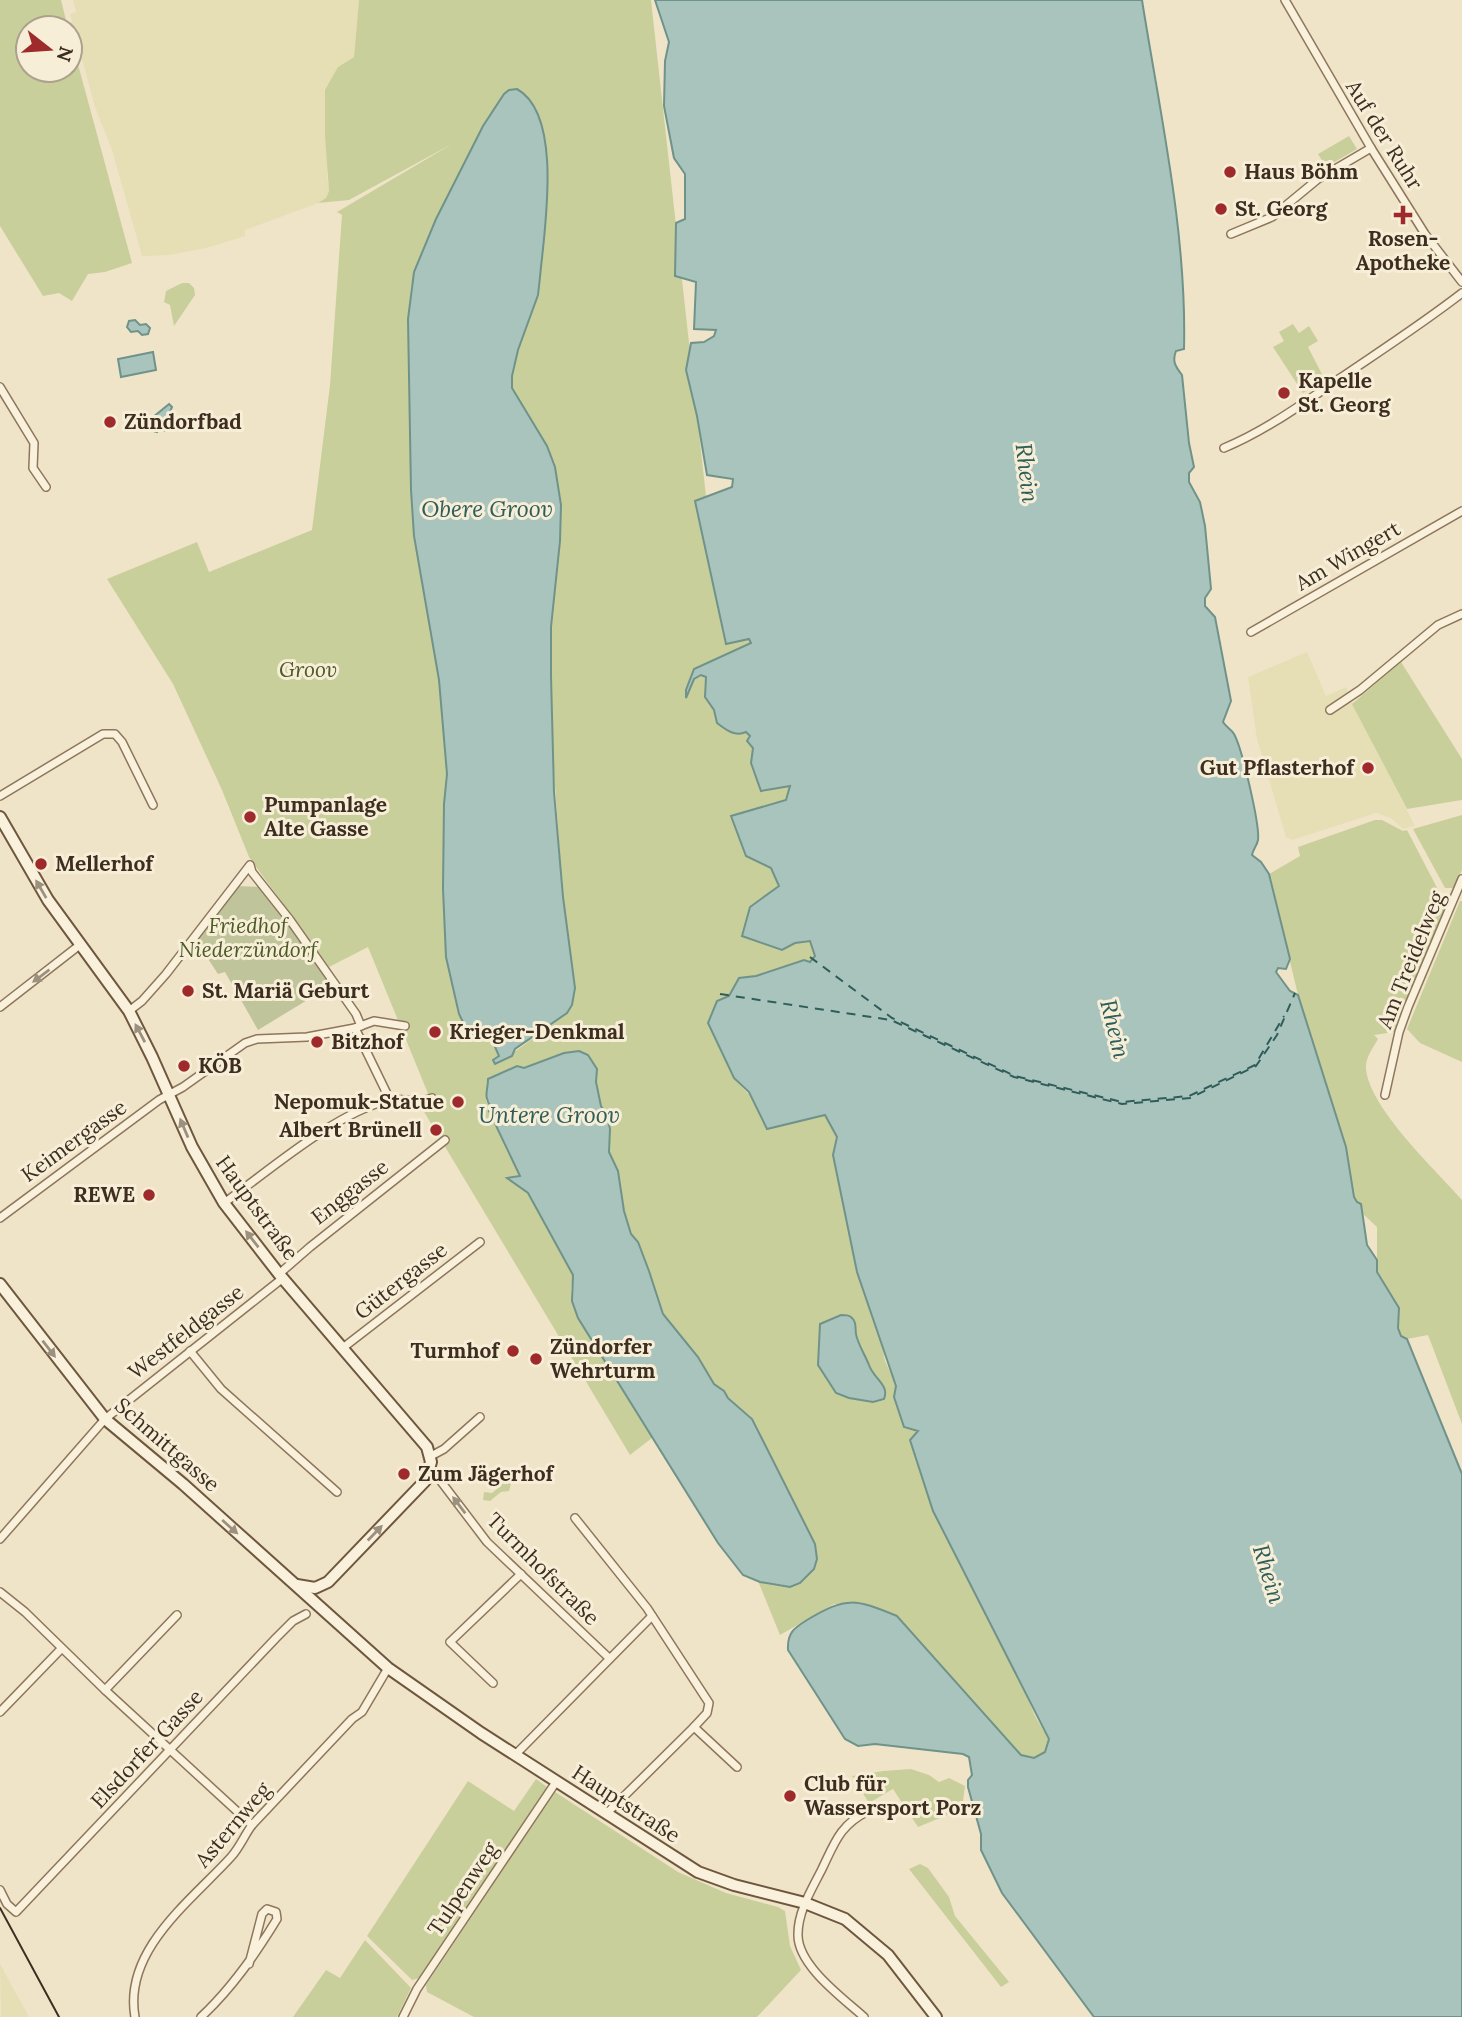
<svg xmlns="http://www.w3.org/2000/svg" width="1462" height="2017" font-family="Lora,serif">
  <rect width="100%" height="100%" fill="#f0e4c8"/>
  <g fill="#e6deb5">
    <polygon points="73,0 359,0 354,57 338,67 327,174 329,191 326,198 318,203 245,230 245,236 210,247 170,255 142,256 112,150 95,107 70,14 76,12"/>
    <polygon points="1307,652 1326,696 1346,687 1353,704 1415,826 1403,829 1391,818 1376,813 1292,840 1286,837 1257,739 1248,677"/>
    <polygon points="0,1964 29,2017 1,2017"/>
  </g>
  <g fill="#c9cf9b" fill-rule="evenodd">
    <polygon points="0,0 61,0 68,28 28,28 28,70 70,70 70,35 132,263 105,272 88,274 72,301 59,293 43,296 0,226"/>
    <path d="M359,0H651L706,496L695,501L725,643L750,638L751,643L694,669L687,695L694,679L701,675L706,677L705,697L714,710L718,723L747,732L753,748L751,763L791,785L786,800L746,856L771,868L779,887L750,907L782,950L795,943L811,941L815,956L810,962L804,960L756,976L739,978C723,1003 715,1054 735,1079C742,1088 750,1094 757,1104L825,1115L837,1137L833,1155L857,1272L880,1335L885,1361L918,1430L1035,1716L1049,1740L1045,1752L1034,1758L1021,1755L897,1616L869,1605L834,1604L780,1635L758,1581L767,1582L750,1416L714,1384L698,1357L663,1314L649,1271L638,1242L631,1234L624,1211L618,1171L609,1152L607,1119L601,1106L596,1082L597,1069L520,1067L488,1079L486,1101L491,1107L489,1111L521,1176L508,1178L528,1192L538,1211L573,1275L571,1291L578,1318L652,1438L630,1455L417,1100L429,1096L368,947L329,967L249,857L222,790L173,684L107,579L197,542L209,572L312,530L330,385L342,215L337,212L452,144L349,200L318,203L326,198L329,191L325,136V90L338,67L354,57ZM504,94L530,101C559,153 544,220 540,277L538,295L518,350L512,376V388L547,446L555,467L561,505L551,627L553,759L563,897L575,993L567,1013L513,1053L499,1056L489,1033L446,957L443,889L444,804L447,774L439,680L414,536L411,490L408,319L411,286L420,256L483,126Z"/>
    <polygon points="1349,136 1357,149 1326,167 1318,154"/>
    <polygon points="182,283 189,283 194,288 195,295 174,326 170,305 164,302 166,291"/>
    <polygon points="1293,324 1299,333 1309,326 1318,341 1308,347 1325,380 1303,393 1273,347 1284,341 1279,332"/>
    <polygon points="1401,662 1462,759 1462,800 1407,809 1352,704"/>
    <polygon points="1462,815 1462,870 1453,888 1445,888 1413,829"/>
    <path d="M1375,820H1382L1403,831L1407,830L1446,905L1394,1032L1374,1035L1378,1039C1373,1048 1365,1058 1366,1069C1370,1109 1435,1169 1462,1200V1424L1428,1335L1407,1339L1401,1336L1398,1328L1399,1308L1377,1272V1227L1363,1214L1361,1204L1356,1202L1354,1197L1346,1147L1298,995L1269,874L1300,856L1298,847Z"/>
    <polygon points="1460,901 1462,901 1462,1062 1420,1043 1407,1029"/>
    <polygon points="506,1479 511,1484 509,1491 501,1492 490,1501 483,1500 484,1492 492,1493 498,1488 500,1481"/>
    <polygon points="911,1769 929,1775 939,1782 949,1778 965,1786 962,1809 918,1827 893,1789 869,1803 852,1776 883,1771"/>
    <polygon points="536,1779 547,1787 419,1978 412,1980 367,1936 468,1781 514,1811"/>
    <polygon points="555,1792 678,1872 726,1893 778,1907 785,1911 790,1946 801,1970 757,2017 474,2017 427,1992 426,1985"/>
    <polygon points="920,1864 928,1868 949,1897 955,1916 1009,1982 1001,1987 909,1869"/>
    <polygon points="365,1940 411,1988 397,2017 293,2017 326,1970 340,1978"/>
  </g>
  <polygon fill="#bfc49a" points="236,886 262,887 332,985 258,1030 225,972 218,974 195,939"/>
  <g fill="#a9c4bc" stroke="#6f938a" stroke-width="2">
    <path d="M655,0H1142C1160,114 1187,233 1184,349L1176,351C1172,361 1175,366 1182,375L1189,443L1194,467L1189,473V482L1200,502L1205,526L1211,589L1205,598V606L1215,617L1231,701L1223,722C1226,727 1231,729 1234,734C1242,748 1260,825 1258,840C1257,846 1253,849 1252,855L1261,862L1269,874L1290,959L1286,969L1278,968L1276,972L1290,991L1298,995L1346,1147L1354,1197L1357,1202L1361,1204L1367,1245L1377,1260V1272L1399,1308L1398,1328L1401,1336L1407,1339L1462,1474V2017H1094L1002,1893L981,1850V1834L968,1787V1780L972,1775L969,1757L963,1754L875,1744L858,1746L845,1739L788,1650C787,1633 794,1628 807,1620C847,1596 855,1599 897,1616L1021,1755L1034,1758L1045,1752L1049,1739L933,1511L910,1440L918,1431L904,1427L894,1397L896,1386L857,1272L833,1155L837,1137L825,1115L767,1129L749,1092L734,1078L708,1023L717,1001L729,996L739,978L756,976L804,960L810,962L815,956L810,941L795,943L782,950L742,936L750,907L779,886L771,868L746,856L731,816L786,800L790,786L761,791L751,763L753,748L747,741L750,736L746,732C735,737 726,730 717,723L714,710L705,697L706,677L701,675L694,679L686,698V690L694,669L751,643L749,639L726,644L695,501L732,487L733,479L707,475L697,416L686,370L691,343L704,342L714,336L716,330L694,329L696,282L675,276L676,223L685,219V174L674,158L664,106L665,61L669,42Z"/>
    <path d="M517,89C564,115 544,232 540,277L538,295L518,350L512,376V388L547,446L555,467L561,505L560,541L551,627V676L554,792L563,897L575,988L572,1005L567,1013L515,1049L512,1056L495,1064L493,1060L499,1056L489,1033L469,1034L459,1014L446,957L443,889L444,804L447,774L439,680L414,536L411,490L408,319L414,272L436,219L483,126L504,94L509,90Z"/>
    <polygon points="135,320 140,325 146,324 150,328 148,334 142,335 138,331 131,332 127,327 129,321"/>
    <polygon points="153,352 156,370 121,377 118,359"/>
    <polygon points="169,404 172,407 170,412 177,420 164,431 160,427 157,432 150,430 149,424 154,421 152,418"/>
    <path d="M579,1051L588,1055L597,1069L596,1082L601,1106L607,1115L610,1129L609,1152L618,1171L624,1211L631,1234L638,1242L649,1271L663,1314L698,1357L714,1384L724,1391L728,1398L752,1419L815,1544L817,1559L814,1569L800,1583L790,1587L760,1582L743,1575L718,1543L578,1318L572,1301L573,1275L528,1193L507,1178L520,1176L489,1111L491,1107C483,1096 488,1091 488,1079L517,1066L524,1068L564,1053Z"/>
    <path d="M841,1315C846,1315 849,1315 852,1318C857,1322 855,1329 856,1334C857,1342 865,1355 869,1365C873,1378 890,1385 884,1399L873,1402L849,1398L836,1393L818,1365L820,1324Z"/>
  </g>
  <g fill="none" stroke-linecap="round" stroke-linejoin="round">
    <g stroke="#2f5d5a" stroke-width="2" stroke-dasharray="9 7" stroke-linecap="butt">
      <polyline points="810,957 892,1018 1015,1076 1122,1102 1189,1096 1255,1065 1284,1016"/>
      <polyline points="720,994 891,1020 1014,1077 1122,1104 1190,1098 1256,1066 1277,1035 1295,993"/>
    </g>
    <g stroke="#8d765c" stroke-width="10">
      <g id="street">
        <polyline points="1285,0 1371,148 1425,234 1462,282"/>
        <polyline points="1231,234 1272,217 1318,179 1371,148"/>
        <polyline points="0,387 34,443 33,468 46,487"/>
        <path d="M1224,448C1265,431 1302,404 1339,379C1380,351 1422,324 1462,293"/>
        <polyline points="1251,632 1462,511"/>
        <polyline points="1330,710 1360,690 1438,625 1462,614"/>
        <polyline points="0,796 103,734 115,734 122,742 153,805"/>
        <polyline points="0,1007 81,944"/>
        <polyline points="129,1011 142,1001 166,974 250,865 252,872 290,920 356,1014 361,1026"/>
        <polyline points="355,1028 390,1100"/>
        <polyline points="1385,1095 1399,1032 1408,1007 1462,879"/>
        <path d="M224,1203C270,1170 335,1113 389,1100C404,1097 417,1105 432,1098"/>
        <polyline points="0,1218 159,1100 183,1087 245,1043 257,1039 307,1037 355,1028 374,1021 405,1026"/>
        <polyline points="279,1274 310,1247 445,1140"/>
        <polyline points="344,1347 480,1242"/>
        <polyline points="190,1351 221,1389 337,1492"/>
        <polyline points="431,1456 444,1449 480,1417"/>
        <polyline points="430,1467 487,1542 609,1658"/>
        <polyline points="575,1518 647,1608 709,1703 707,1713 694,1727 606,1814"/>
        <polyline points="0,1539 105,1419 283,1278"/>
        <polyline points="0,1592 25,1612 105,1690 252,1825"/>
        <polyline points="493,1683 450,1642 521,1574"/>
        <polyline points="105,1690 177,1615"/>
        <polyline points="0,1712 61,1649"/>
        <polyline points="694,1727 737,1767"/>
        <polyline points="515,1755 652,1616"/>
        <polyline points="0,1890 7,1904 16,1912 276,1638 293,1621 306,1614"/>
        <path d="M135,2017C123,1950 191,1901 231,1857C240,1847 244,1836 252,1825L352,1719L362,1712L388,1668"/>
        <path d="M201,2017C232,1988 255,1955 277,1919L276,1912L267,1909L262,1914L249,1964"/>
        <polyline points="403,2017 417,1989 556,1782"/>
        <path d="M864,2017C843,1998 797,1965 798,1934C798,1911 812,1889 822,1869C835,1842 840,1825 868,1811"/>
      </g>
    </g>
    <g stroke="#6f573f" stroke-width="14">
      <g id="secondary">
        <polyline points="0,817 48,900 129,1011 152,1057 192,1147 224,1203 279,1274 427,1447 431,1462 425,1481 328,1582 315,1588 297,1585"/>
        <polyline points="0,1284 105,1419 183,1484 388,1668 481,1733 698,1872 734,1885 805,1903 845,1919 888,1955 936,2017"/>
      </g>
    </g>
    <use href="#street" stroke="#faf1dc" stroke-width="7"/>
    <use href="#secondary" stroke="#faf1dc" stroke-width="10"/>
    <polyline stroke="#3d2e20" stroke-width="2" points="0,1908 59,2017"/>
  </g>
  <defs><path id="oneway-solid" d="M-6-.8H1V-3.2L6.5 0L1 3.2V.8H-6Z" transform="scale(1.75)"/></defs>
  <g fill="#9c907e">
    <use href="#oneway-solid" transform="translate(41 889) rotate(-120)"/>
    <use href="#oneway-solid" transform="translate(41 976) rotate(143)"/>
    <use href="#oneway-solid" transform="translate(140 1033) rotate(-118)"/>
    <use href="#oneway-solid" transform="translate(184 1128) rotate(-113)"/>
    <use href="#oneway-solid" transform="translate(252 1239) rotate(-128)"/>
    <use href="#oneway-solid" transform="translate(49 1349) rotate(52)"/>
    <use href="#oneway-solid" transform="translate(459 1505) rotate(-127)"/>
    <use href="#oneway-solid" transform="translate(230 1527) rotate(42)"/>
    <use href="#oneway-solid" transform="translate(375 1533) rotate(-46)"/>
  </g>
  <g fill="#9e2a2b" stroke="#f7eed8" stroke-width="2.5">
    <circle cx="1230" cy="172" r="7"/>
    <circle cx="1221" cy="209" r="7"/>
    <path d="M1399.5 204.5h7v7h7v7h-7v7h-7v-7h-7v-7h7z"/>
    <circle cx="1284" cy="393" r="7"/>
    <circle cx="110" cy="422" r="7"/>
    <circle cx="1368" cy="768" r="7"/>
    <circle cx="250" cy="817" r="7"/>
    <circle cx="41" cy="864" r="7"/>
    <circle cx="188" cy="991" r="7"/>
    <circle cx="435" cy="1032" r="7"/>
    <circle cx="317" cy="1042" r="7"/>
    <circle cx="184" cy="1066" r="7"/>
    <circle cx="458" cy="1102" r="7"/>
    <circle cx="436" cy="1130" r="7"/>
    <circle cx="149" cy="1195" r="7"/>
    <circle cx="513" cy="1351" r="7"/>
    <circle cx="536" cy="1359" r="7"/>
    <circle cx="404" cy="1474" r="7"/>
    <circle cx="790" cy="1796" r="7"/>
  </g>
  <g text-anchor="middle" stroke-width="6" stroke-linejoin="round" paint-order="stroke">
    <g font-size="21" fill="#3d2e20" stroke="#f7eed8">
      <text transform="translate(1384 135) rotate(58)" y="7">Auf der Ruhr</text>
      <text transform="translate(1348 556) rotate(-30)" y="7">Am Wingert</text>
      <text transform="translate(1411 960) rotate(-68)" y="7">Am Treidelweg</text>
      <text transform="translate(74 1141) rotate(-36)" y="7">Keimergasse</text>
      <text transform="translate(350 1192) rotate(-38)" y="7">Enggasse</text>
      <text transform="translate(257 1208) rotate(54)" y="7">Hauptstraße</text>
      <text transform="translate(401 1281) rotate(-38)" y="7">Gütergasse</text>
      <text transform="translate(186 1332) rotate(-38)" y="7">Westfeldgasse</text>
      <text transform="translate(167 1445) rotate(41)" y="7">Schmittgasse</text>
      <text transform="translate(543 1569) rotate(45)" y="7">Turmhofstraße</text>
      <text transform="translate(147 1749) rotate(-47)" y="7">Elsdorfer Gasse</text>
      <text transform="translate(626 1804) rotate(33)" y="7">Hauptstraße</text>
      <text transform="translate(233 1825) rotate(-50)" y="7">Asternweg</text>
      <text transform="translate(463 1889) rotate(-56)" y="7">Tulpenweg</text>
    </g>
    <g font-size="21" font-weight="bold" fill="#3d2e20" stroke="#f7eed8" text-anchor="start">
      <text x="1244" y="179">Haus Böhm</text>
      <text x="1235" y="216">St. Georg</text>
      <text x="1403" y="246" text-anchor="middle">Rosen-<tspan x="1403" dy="24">Apotheke</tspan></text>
      <text x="1298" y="388">Kapelle<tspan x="1298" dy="24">St. Georg</tspan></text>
      <text x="124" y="429">Zündorfbad</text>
      <text x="1354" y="775" text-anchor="end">Gut Pflasterhof</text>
      <text x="264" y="812">Pumpanlage<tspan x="264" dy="24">Alte Gasse</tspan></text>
      <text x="55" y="871">Mellerhof</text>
      <text x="202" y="998">St. Mariä Geburt</text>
      <text x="449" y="1039">Krieger-Denkmal</text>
      <text x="331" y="1049">Bitzhof</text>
      <text x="198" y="1073">KÖB</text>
      <text x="444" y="1109" text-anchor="end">Nepomuk-Statue</text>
      <text x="422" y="1137" text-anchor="end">Albert Brünell</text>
      <text x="135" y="1202" text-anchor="end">REWE</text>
      <text x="550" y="1354">Zündorfer<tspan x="550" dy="24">Wehrturm</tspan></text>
      <text x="499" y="1358" text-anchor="end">Turmhof</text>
      <text x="418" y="1481">Zum Jägerhof</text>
      <text x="804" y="1791">Club für<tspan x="804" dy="24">Wassersport Porz</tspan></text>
    </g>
    <g font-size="21" font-style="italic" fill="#4d5a26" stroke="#f7eed8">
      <text x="308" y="677">Groov</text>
      <text x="248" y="933">Friedhof<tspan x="248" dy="24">Niederzündorf</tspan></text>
    </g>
    <g font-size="23" font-style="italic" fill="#2f5d5a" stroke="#f7eed8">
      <text transform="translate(1027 473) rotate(83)" y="8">Rhein</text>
      <text x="487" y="517">Obere Groov</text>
      <text transform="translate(1115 1029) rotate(76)" y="8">Rhein</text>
      <text x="549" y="1123">Untere Groov</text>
      <text transform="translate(1269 1574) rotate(73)" y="8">Rhein</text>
    </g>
  </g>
  <g transform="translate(49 49) rotate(107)"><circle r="33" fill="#f7eed8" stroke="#ada18e" stroke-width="2"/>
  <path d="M0-5L12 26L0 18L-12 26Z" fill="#9e2a2b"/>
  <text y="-10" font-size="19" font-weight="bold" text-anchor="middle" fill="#3d2e20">N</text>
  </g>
</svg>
